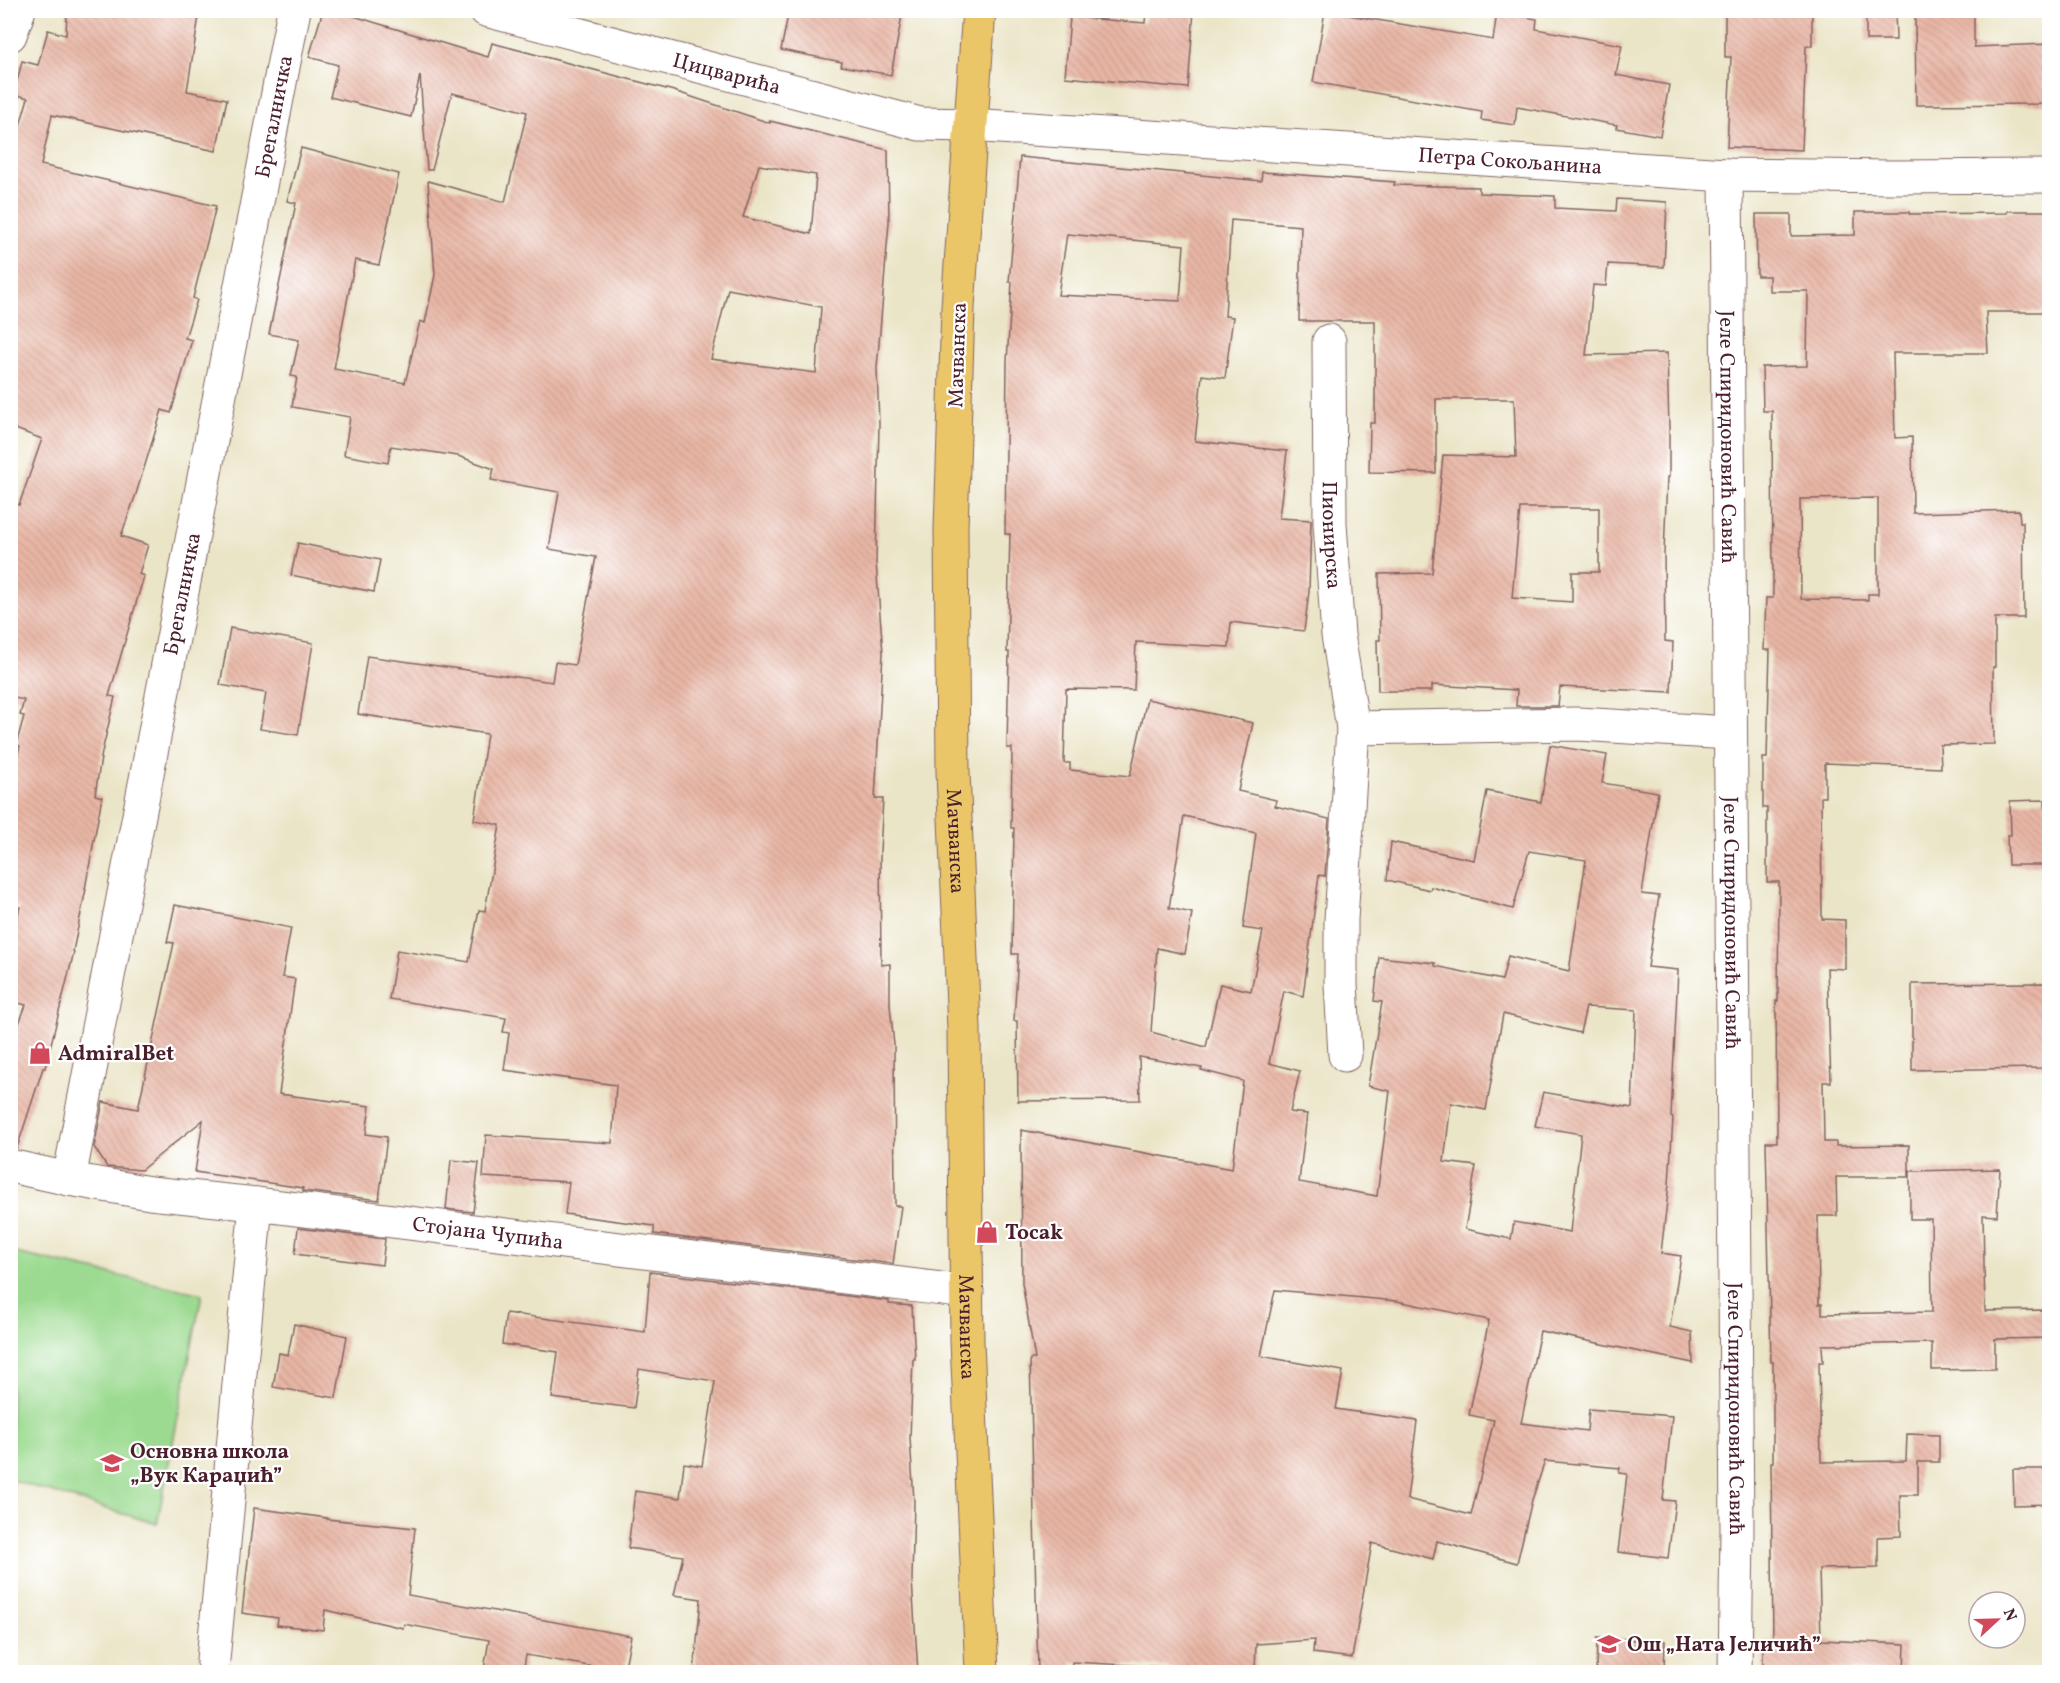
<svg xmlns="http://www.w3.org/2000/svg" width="2060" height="1683" font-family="Vollkorn,serif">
  <defs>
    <pattern id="building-back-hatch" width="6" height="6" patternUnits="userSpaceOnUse" patternTransform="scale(1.5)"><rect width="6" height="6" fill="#e8b6a5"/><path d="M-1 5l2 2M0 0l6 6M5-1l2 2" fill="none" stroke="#c89c8e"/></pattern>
  </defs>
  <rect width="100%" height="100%" fill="#fff"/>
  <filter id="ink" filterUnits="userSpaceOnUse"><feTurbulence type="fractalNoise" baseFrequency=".0167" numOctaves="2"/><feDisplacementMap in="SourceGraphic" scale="12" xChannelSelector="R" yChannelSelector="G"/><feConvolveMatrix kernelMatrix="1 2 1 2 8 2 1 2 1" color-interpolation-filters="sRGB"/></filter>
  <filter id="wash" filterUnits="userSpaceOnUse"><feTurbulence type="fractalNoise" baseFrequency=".008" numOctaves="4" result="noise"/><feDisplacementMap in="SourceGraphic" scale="24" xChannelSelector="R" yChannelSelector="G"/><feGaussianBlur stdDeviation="1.35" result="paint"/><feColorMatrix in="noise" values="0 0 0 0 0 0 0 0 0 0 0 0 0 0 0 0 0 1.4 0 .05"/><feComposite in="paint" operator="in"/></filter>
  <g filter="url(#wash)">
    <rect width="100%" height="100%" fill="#ebe5c8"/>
    <polygon fill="#9bda90" stroke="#727c5e" stroke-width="1.5" points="11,1252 202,1294 157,1524 11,1480"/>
    <g id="blocks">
      <g fill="url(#building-back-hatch)" fill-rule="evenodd">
        <polygon points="67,10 200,10 187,91 227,99 216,151 52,115 41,165 216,206 193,298 197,300 185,338 192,340 171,413 162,410 136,494 121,536 148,545 139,574 144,576 109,696 115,697 102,752 95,795 102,797 85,889 86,889 73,951 74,952 45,1068 43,1068 17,1148 10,1148 10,1048 26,1005 10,1001 10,945 20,907 10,905 10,785 20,746 16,745 24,716 20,715 24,700 10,697 10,502 19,505 42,439 10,427 10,160 28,98 14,94 22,61 38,65 48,30 66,35"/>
        <path d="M323,10H334L488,57L492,43L674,91L770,123V121L888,150L889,222L877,368L879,424L876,563L883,653L875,799H883L880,851L881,965L890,964V1005L894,1045L895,1206H901L893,1264L654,1234V1226L565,1214L569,1182L483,1177L486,1135L612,1143L616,1085L504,1070L509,1033L503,1032L506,1018L389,999L397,950L469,962L479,910L485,911L500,825L474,820L487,734L358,714L367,656L552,682L555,662L575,665L596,557L549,549L559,492L491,480L494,469L458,456L391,446L388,463L344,455L350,417L292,407L297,377L291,376L299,340L269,334L296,203L287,201L301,148L399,174L379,265L355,260L334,369L405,383L420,321L425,323L435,275L428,181L505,202L527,112L452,93L432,170H427L420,75L411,117L330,97L338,65L309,57ZM759,165L816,175L811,234L743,217ZM728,289L821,307L816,373L711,359Z"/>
        <polygon points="789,10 903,10 891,75 841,66 842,62 781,50"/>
        <polygon points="1146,10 1194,10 1188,88 1065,77 1070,17 1145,23"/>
        <polygon points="1725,10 1812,10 1812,46 1806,46 1802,150 1727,147 1731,57 1725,57"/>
        <polygon points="1866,10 1895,10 1896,40 1866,40"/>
        <polygon points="1325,11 1493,40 1497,12 1537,19 1536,29 1622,45 1616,75 1669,85 1660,136 1616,128 1617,125 1517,107 1515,125 1481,120 1482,112 1313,82"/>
        <polygon points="1974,15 1974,47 2049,44 2049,104 1916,105 1915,16"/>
        <path d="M1020,157L1261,181L1262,172L1395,182L1394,185L1479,187V193L1555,196V208L1616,211L1617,199L1667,202L1664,267L1608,264L1606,286L1593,285L1586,355L1667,353L1669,428V477H1667L1664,554L1665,641L1673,642L1671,692L1560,687L1558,706H1516L1517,690L1432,685V691H1378L1377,640H1380L1379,574L1432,573L1443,455L1516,457L1514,399H1436V473L1369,472L1370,423H1375V321H1299L1301,226L1231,220L1225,316L1233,317L1225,378L1202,375L1195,441L1287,451L1279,518L1311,520L1309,592L1304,631L1231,622L1229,647L1136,642L1134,690L1066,689L1064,763H1070V770L1130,776L1147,699L1253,723L1238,791L1276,800L1275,806L1329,819L1325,876L1319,875L1303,996L1284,991L1269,1063L1300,1071L1290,1112L1307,1114L1299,1182L1377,1196L1390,1091L1368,1086L1382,1002L1374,1001L1379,957L1435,963V966L1502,980L1508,956L1569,971L1586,860L1529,851L1513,909L1431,887L1430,890L1387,880L1391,842L1474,860L1487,791L1541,802L1550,745L1607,755L1602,783L1658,792L1642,894L1659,896L1648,967L1678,970L1671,1117L1673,1118L1669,1184L1661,1253L1681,1256L1670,1327L1692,1332L1693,1363L1540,1331L1521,1423L1587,1431L1589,1409L1672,1416L1663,1500L1675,1501L1668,1558L1618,1552L1627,1474L1619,1473L1620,1468L1545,1461L1532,1500L1517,1563L1437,1541L1433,1559L1372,1543L1352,1658L1313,1653L1314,1640L1256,1644L1255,1672H1181L1182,1668L1072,1662V1672H1038L1030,1359H1035L1022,1283L1021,1130L1232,1169L1243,1081L1201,1070L1202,1068L1139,1057L1140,1100L1018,1101L1017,1021H1014L1018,954H1012L1014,828H1011L1012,748H1007L1009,652H1007L1010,534H1005L1007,361L1012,282H1009ZM1067,234L1184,245L1180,301L1058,295ZM1520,508H1599V572H1572V602L1512,598ZM1184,816L1256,833L1243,928L1263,931L1251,991L1220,984L1206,1047L1151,1032L1157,948L1185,954L1192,913L1169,908ZM1586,1007L1636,1010L1632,1108L1543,1092L1535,1126L1581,1134L1570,1232L1514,1222L1511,1239L1465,1229L1476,1166L1444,1162L1451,1103L1486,1110L1503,1014L1580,1033ZM1275,1290L1397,1301L1489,1320L1469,1415L1494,1420L1471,1515L1407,1499L1417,1421L1336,1409L1343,1371L1261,1356Z"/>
        <path d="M2007,211H2049V312H1986L1988,353H1893L1895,438L1912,437L1913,513L2019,510L2020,522H2023L2024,618H1995V667H1993L1994,744L1940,745L1941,768L1825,763V797H1821L1822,919L1845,920V969L1827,968L1831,1082H1823L1824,1142H1836V1146L1909,1145V1177H1836L1837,1216H1818L1819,1304H1822V1314L1932,1312L1931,1219H1910V1171L2000,1169L1997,1216L1983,1215L1985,1311L2049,1310V1338L1995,1339V1369L1932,1370V1343L1822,1345L1823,1362H1819L1821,1462L1906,1461L1907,1434L1939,1435V1462H1918V1495H1900L1901,1536L1878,1537V1568L1819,1569L1821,1640L1905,1644L1904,1672L1821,1669V1672H1763V1641H1773L1771,1462H1773V1362H1771L1766,1142H1777L1776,1001H1778L1779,882H1767V808H1763V758H1767L1770,650H1764L1766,598H1773L1772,411H1763L1762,367L1807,366L1808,291H1769V276H1757L1756,214H1791V236L1855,235V212H1909V214L2007,213ZM1878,498V594H1868V600L1801,599L1800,499Z"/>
        <polygon points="298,543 380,560 374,592 291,575"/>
        <polygon points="230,628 313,643 298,735 260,729 266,693 220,685"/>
        <polygon points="2045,800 2046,835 2049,835 2049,865 2008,865 2007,835 2011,835 2010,801"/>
        <polygon points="175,905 291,928 282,977 295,979 279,1094 370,1106 366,1134 387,1137 379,1200 303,1191 303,1188 195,1172 203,1120 141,1170 107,1167 94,1147 103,1102 138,1109 174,943 167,942"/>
        <polygon points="2049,983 2049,1068 1912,1070 1912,984"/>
        <polygon points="451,1160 479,1163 473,1212 446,1209"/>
        <polygon points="298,1228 385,1239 382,1265 295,1254"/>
        <polygon points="650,1272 889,1301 889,1304 912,1306 915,1359 913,1359 910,1438 914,1501 912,1580 918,1672 694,1672 701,1599 674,1595 683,1556 628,1548 635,1491 680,1498 684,1463 702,1466 715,1381 639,1369 634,1408 552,1398 558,1352 502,1344 506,1313 645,1332"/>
        <polygon points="294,1324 347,1336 336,1398 273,1387 279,1353 288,1355"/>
        <polygon points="2013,1469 2049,1469 2049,1504 2014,1505"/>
        <polygon points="254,1508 327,1518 327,1519 415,1528 408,1595 631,1636 624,1672 526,1655 523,1672 505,1672 484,1669 489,1640 404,1624 403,1628 325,1610 323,1630 277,1625 278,1618 242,1613"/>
        <polygon points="1597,1638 1665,1641 1664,1672 1596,1672"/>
      </g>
    </g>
  </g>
  <g filter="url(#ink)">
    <use href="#blocks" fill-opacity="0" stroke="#826462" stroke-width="1.5"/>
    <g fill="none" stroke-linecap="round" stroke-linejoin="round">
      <g stroke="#826462" stroke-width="35">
        <g id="minor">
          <path id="s1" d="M486,10L920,124L970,125L1726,175L1894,177L2050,176"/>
          <polyline points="10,35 19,10"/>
          <path id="s2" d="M1726,175L1737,1530L1735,1672"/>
          <path id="s3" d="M1329,341L1330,524L1338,635L1353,728L1341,920V984L1345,1055"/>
          <polyline points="1353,728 1578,724 1730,733"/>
          <path id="s4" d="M10,1166L69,1179L150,1193L256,1204L967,1292"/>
          <path id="s5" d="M69,1179L294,10"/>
          <polyline points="213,1660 256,1204"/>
        </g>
      </g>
      <g stroke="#826462" stroke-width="35">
        <g id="major">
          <path id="s6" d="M979,10L958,307L951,529L953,772L964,1029L967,1342L982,1672"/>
        </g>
      </g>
      <use href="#minor" stroke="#fff" stroke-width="33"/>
      <use href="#major" stroke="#eac669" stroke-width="33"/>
    </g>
  </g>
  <defs>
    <g id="shop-bare" transform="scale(1.8)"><path d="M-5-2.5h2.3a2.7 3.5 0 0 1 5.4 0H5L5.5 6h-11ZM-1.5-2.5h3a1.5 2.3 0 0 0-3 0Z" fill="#d1495b" stroke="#fff" stroke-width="2.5" paint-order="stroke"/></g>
    <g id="school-bare" transform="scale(1.8)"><path d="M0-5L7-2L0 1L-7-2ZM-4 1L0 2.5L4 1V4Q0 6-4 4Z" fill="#d1495b" stroke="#fff" stroke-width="2.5" paint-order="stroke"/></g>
  </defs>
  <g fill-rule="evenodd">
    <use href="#shop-bare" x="40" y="1053"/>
    <use href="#shop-bare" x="987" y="1232"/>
    <use href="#school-bare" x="112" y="1463"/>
    <use href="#school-bare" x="1609" y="1644"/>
  </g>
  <g text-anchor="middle" stroke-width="4.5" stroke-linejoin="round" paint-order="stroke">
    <g font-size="21" fill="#4a1f2b" stroke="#fff">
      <text dy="7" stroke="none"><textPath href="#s1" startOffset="249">Цицварића</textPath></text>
      <text dy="7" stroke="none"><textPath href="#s5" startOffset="1082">Брегалничка</textPath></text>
      <text dy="7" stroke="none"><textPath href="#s1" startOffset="1040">Петра Сокољанина</textPath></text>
      <text transform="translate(957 355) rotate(-88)" y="7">Мачванска</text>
      <text dy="7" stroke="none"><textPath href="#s2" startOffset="262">Јеле Спиридоновић Савић</textPath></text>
      <text dy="7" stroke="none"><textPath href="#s3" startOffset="194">Пионирска</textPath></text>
      <text dy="7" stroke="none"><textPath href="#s5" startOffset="596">Брегалничка</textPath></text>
      <text dy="7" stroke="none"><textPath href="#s6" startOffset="832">Мачванска</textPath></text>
      <text dy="7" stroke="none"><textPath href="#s2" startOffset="748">Јеле Спиридоновић Савић</textPath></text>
      <text dy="7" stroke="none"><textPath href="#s4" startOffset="483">Стојана Чупића</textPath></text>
      <text dy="7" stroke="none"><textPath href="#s6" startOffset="1318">Мачванска</textPath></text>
      <text dy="7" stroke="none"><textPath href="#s2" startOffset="1234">Јеле Спиридоновић Савић</textPath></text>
    </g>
    <g font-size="21" font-weight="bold" fill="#4a1f2b" stroke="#fff" text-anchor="start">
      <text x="58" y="1060">AdmiralBet</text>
      <text x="1005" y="1239">Tocak</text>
      <text x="130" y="1458">Основна школа<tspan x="130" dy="24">„Вук Караџић”</tspan></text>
      <text x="1627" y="1651">Ош „Ната Јеличић”</text>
    </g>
  </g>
  <rect width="2060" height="1683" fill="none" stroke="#fff" stroke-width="36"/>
  <g transform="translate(1997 1620) rotate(68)"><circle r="28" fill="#ffffff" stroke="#b7a5aa" stroke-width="1.5"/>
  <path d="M0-4.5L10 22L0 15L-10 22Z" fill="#d1495b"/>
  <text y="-9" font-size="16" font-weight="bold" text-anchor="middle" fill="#4a1f2b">N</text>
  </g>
</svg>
